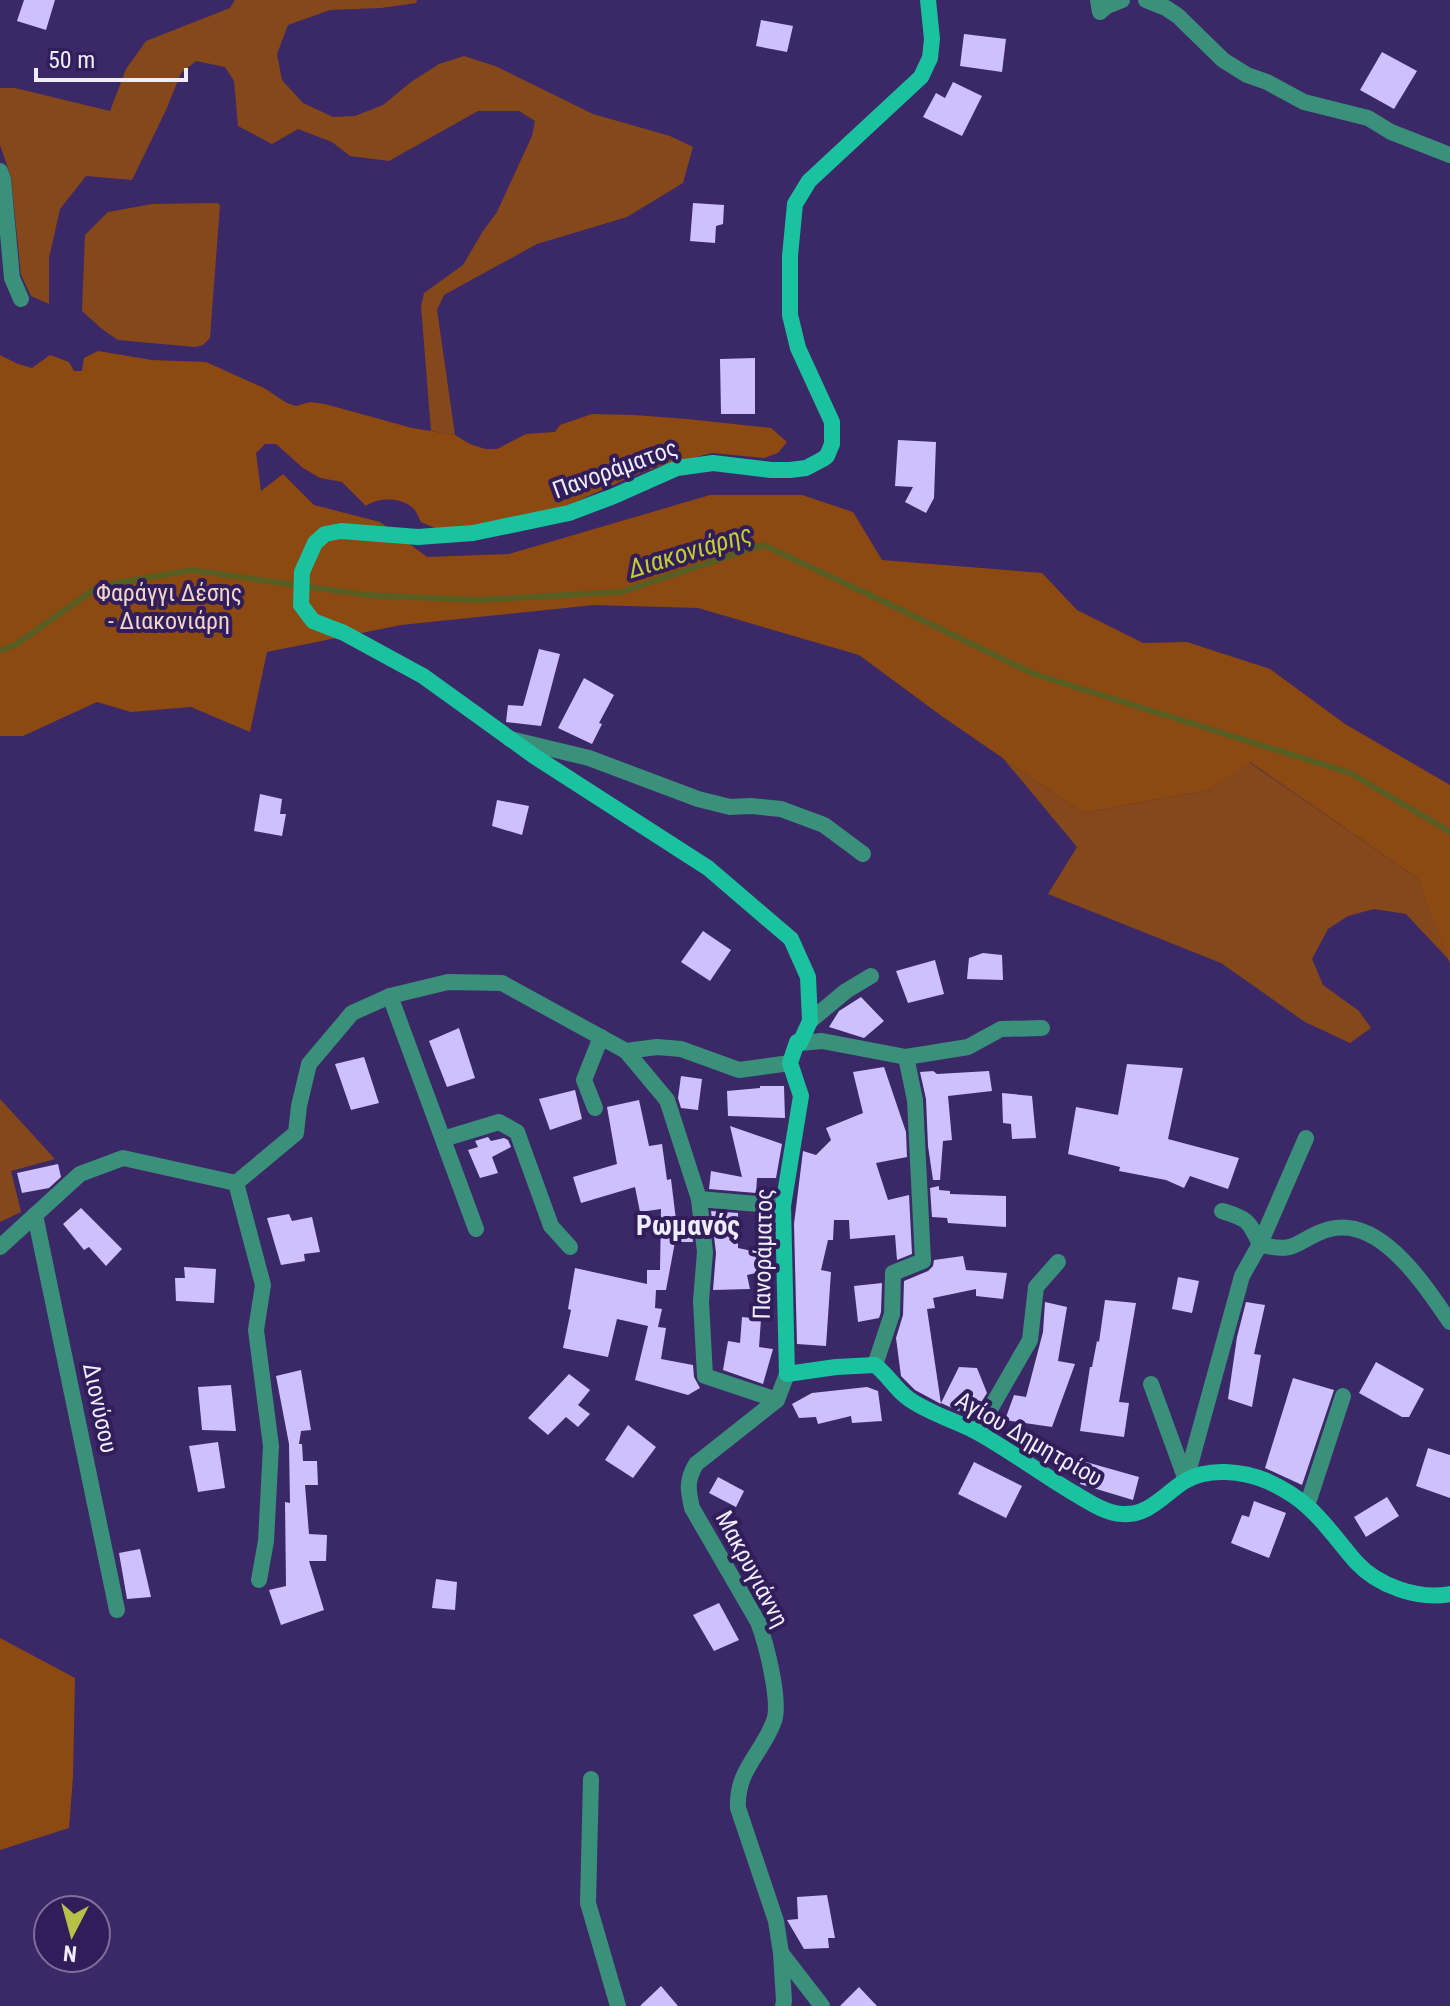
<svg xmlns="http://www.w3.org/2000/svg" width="1450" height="2006" font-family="'Roboto Condensed',sans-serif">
  <rect width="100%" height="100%" fill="#3b2866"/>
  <g fill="#85481a">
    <polygon points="235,0 417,0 416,3 381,8 330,10 288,25 277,54 282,80 303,103 333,117 355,116 383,105 411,82 439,64 464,56 495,66 593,114 670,136 693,147 683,183 627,217 537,244 444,295 437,310 455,435 431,431 421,306 424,293 463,265 483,231 497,212 532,136 535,121 519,111 478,111 389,161 350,156 332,142 298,129 272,144 238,126 234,81 225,67 196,61 181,73 166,110 132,180 86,176 60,209 49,258 49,304 31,296 21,275 11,177 0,145 0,88 15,88 110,111 126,69 146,41 230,8"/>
    <polygon points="217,203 220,205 210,338 203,345 195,347 118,340 102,329 82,311 85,235 108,212 152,204"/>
    <polygon points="1002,757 1083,813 1209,790 1249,762 1417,878 1449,960 1406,914 1374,909 1348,916 1328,929 1312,959 1323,985 1359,1011 1371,1028 1350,1043 1305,1022 1221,963 1048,894 1077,847"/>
    <polygon points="0,1099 55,1159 11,1171 21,1212 0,1222"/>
  </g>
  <g fill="#8c4912">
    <path d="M98,351L152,360L206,362L264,388L287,403L296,406L310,402L325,404L412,428L455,435L470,444L485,449H497L526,434L555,432L560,425L592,414L634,415L687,419L771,428L787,442L778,453L764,458L712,453L660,466L633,476L560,509L486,524L437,529L421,522C418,516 416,509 410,506C398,497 377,498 366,506L342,482L320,478L303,468L276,444H265L256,453L261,491L283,474L314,505L380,522L427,557L509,554L710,495H802L853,512L882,560L1042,573L1077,610L1143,643L1187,642L1270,669L1345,724L1450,785V964L1417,878L1250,762L1209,790L1083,813L943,717L859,655L698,608L594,605L401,625L267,652L250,732L191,707L131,712L97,702L23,736H0V355L18,364L32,368L50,355L69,362L74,371H82L84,358Z"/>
    <polygon points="0,1638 75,1678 73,1777 69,1828 0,1850"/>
  </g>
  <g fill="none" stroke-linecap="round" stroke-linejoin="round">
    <polyline stroke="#585d21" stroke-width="6" points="0,651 15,645 99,586 192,570 366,595 477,600 621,592 763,545 872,596 1034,674 1350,773 1450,832"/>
  </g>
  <g fill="#cdc0fc">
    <polygon points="24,0 55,0 46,30 17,21"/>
    <polygon points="761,20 793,26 787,52 756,46"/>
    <polygon points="964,34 1006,39 1002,72 960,66"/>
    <polygon points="1382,52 1417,71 1394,109 1360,90"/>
    <polygon points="953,82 982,96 962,136 923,117 936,93 945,98"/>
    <polygon points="693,203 724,205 723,224 716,226 715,243 690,241"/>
    <polygon points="755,358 755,414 721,414 720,359"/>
    <polygon points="898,440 936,442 934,498 926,513 905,502 913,487 895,486"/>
    <polygon points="539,649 560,654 541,726 506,722 508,705 523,706"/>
    <polygon points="584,678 614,695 599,723 602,724 592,744 558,728"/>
    <polygon points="260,794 282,799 280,814 286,814 282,836 254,831"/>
    <polygon points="497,800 529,806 522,835 492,826"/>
    <polygon points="703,931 731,950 710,981 681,962"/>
    <polygon points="983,953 1002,955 1003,980 967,979 969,958"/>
    <polygon points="935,960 944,994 908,1003 896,971"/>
    <polygon points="861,997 884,1021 864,1038 829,1027 839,1011"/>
    <polygon points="459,1028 475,1078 447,1087 429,1041"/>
    <polygon points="364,1057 379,1103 351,1110 335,1064"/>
    <polygon points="1127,1064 1183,1068 1168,1139 1239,1158 1228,1189 1190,1176 1184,1188 1166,1180 1119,1171 1120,1167 1068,1154 1076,1107 1118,1115"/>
    <polygon points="884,1067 906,1132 907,1157 876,1163 888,1200 909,1195 912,1254 897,1260 895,1235 850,1239 849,1220 834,1220 833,1240 828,1240 821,1270 831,1272 826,1346 797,1344 794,1224 803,1151 816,1155 831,1140 826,1128 863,1113 853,1072"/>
    <polygon points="933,1071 937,1074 989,1071 992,1091 948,1096 952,1140 943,1141 940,1180 933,1180 928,1146 926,1099 920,1072"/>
    <polygon points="681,1076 702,1079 698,1110 681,1108 678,1098"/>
    <polygon points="760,1086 784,1086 785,1118 728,1116 727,1091 760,1088"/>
    <polygon points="575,1090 582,1119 550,1130 539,1099"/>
    <polygon points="1002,1093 1032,1096 1036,1138 1012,1139 1011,1124 1003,1123"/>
    <polygon points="639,1100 649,1146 662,1144 667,1180 671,1179 676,1220 690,1218 693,1242 675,1242 666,1290 656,1290 655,1308 662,1309 658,1327 666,1328 661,1359 693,1365 694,1377 700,1388 688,1395 635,1380 648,1326 617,1319 608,1357 563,1348 571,1310 568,1309 575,1268 647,1284 647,1270 660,1270 661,1209 640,1212 635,1187 581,1203 573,1177 617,1164 607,1107"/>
    <polygon points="730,1126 782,1144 776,1178 757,1178 756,1193 709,1189 711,1171 742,1177"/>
    <polygon points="488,1137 491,1141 504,1138 508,1140 511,1147 492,1157 498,1173 480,1178 468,1150 478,1147 475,1141"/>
    <polygon points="58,1164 61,1177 49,1188 22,1193 17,1173"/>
    <polygon points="939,1186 939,1190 950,1191 950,1194 1006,1196 1006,1227 948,1223 947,1218 932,1217 930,1188"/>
    <polygon points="81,1208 122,1249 106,1266 89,1247 84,1250 63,1224"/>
    <polygon points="711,1211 738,1213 738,1248 766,1254 765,1271 747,1275 750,1289 713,1290 716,1253"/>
    <polygon points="289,1214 292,1221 312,1217 320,1252 304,1254 305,1261 281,1265 267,1218"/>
    <polygon points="963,1256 966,1270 1007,1273 1003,1299 976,1296 976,1289 933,1298 935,1308 927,1309 941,1404 915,1390 901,1376 896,1338 903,1315 904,1281 928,1271 933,1266 934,1260"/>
    <polygon points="184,1267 216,1269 214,1303 176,1301 175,1278 185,1278"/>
    <polygon points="1178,1277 1199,1281 1192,1313 1172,1309"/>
    <polygon points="882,1283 881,1312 879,1318 858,1322 854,1286"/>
    <polygon points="1105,1300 1136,1303 1119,1402 1129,1403 1124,1437 1080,1431 1090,1367 1092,1367 1097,1341 1099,1342"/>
    <polygon points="1045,1302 1067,1307 1058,1361 1075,1364 1052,1427 1005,1420 1014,1395 1026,1397 1043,1332"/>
    <polygon points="1246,1302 1265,1305 1254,1354 1261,1355 1252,1407 1228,1399 1237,1337"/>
    <polygon points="742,1317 761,1319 759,1347 773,1349 763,1384 723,1370 728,1341 740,1343"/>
    <polygon points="1376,1362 1424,1389 1409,1417 1402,1417 1359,1393"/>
    <polygon points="959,1367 977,1368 987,1393 972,1417 941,1403"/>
    <polygon points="301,1370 311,1430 301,1431 299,1444 302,1444 303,1461 317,1461 318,1485 305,1485 309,1534 327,1535 326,1561 309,1561 324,1610 281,1625 269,1590 286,1586 285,1502 290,1503 289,1444 276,1376"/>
    <polygon points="569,1374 590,1390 578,1405 590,1414 578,1427 566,1417 548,1435 528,1418"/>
    <polygon points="1293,1378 1334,1390 1302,1485 1265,1468"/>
    <polygon points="231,1385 236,1431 202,1430 198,1387"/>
    <polygon points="867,1387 878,1391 882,1421 852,1423 851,1416 818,1424 816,1417 799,1418 792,1404 812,1393"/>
    <polygon points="628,1425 656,1447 633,1478 605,1460"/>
    <polygon points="218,1442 225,1488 198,1492 189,1446"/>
    <polygon points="1428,1448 1450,1455 1450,1498 1416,1486"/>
    <polygon points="974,1462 1022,1486 1006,1518 958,1494"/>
    <polygon points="1086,1462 1139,1477 1133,1500 1080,1484"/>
    <polygon points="718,1477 744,1491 736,1507 709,1493"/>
    <polygon points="1387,1497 1399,1516 1366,1537 1354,1517"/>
    <polygon points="1254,1501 1286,1513 1269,1558 1231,1543 1242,1515 1249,1517"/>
    <polygon points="140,1549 151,1597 127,1599 119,1553"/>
    <polygon points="436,1579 457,1582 455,1610 432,1608"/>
    <polygon points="719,1603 739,1640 714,1651 693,1615"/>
    <polygon points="827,1895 835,1938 828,1938 829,1948 804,1949 787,1920 798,1919 797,1897"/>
    <polygon points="661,1986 678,2006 640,2006"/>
    <polygon points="859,1987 877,2006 840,2006"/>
  </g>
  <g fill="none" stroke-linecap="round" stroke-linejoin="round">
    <g stroke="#3a907a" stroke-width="16">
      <polyline points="1098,0 1100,12 1107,6 1122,0"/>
      <polyline points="1146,0 1166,8 1178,16 1223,60 1247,75 1267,82 1304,102 1368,118 1391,132 1450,155"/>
      <polyline points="0,171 3,179 12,278 21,299"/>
      <polyline points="510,739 589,758 698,799 730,807 751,806 781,809 824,825 863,854"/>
      <polyline points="390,996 476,1229"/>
      <polyline points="810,1021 846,991 871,976"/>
      <polyline points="800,1043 822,1041 906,1057 915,1100 923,1261 893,1273 892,1314 875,1365"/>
      <polyline points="626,1051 657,1047 681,1049 739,1070 790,1063"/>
      <polyline points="906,1057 968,1047 1001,1029 1042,1028"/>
      <polyline points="595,1108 584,1080 601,1037"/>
      <polyline points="443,1139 499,1122 517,1132 551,1226 570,1247"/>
      <polyline points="236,1183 296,1133 299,1106 309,1064 352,1013 390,996 448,982 502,983 626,1051 667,1100 699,1199 705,1252 701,1301 705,1376 777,1400"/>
      <polyline points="236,1183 263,1285 256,1330 271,1446 266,1541 259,1580"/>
      <polyline points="699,1199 783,1206"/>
      <path d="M1222,1211C1248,1219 1248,1220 1260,1244C1299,1256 1298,1237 1330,1229C1381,1216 1425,1286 1450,1322"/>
      <polyline points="35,1215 117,1610"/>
      <polyline points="0,1247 80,1174 123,1158 236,1183"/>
      <polyline points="1151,1384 1186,1480"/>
      <polyline points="977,1432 1030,1340 1036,1287 1058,1262"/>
      <polyline points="1186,1480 1242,1276 1260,1244 1306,1138"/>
      <polyline points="1307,1506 1343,1396"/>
      <polyline points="591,1779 588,1903 618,2006"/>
      <polyline points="781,1953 822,2006"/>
    </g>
    <path stroke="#3a907a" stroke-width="16" d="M783,2006L784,2001L781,1953L776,1921L738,1808C736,1770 762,1754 774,1721C781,1701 766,1643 758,1622L692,1508C688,1490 686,1481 696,1464L777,1400L787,1374"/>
    <path stroke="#1ac2a0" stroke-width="16" d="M928,0L932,39L930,58L921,77L809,181L795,204L790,256V315L798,348L832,422V444L827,456L823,459L806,468L790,470H771L713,463L677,468L614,496L569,513L473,533L418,537L341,531L325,534L315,543L302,572L301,605L313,621L344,633L423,676L534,756L708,868L791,939L808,977L810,1021L800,1043L797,1042L790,1063L801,1096L783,1206L787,1374L836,1367L875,1365C888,1375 896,1390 909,1399C929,1413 953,1420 975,1431C1008,1449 1040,1473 1072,1492C1088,1501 1104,1513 1122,1514C1149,1516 1164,1494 1185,1481C1208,1467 1243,1471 1267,1481C1280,1487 1297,1497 1308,1507C1326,1523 1340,1544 1356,1562C1378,1586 1418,1600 1450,1594"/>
  </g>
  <g text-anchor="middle" stroke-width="8" stroke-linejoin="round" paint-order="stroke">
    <g font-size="24" fill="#eeebfb" stroke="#311d5a">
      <text transform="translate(615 469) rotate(-20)" y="8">Πανοράματος</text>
      <text transform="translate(763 1254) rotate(-89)" y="8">Πανοράματος</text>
      <text transform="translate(100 1408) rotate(78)" y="8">Διονύσου</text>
      <text transform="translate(1029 1439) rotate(30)" y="8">Αγίου Δημητρίου</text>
      <text transform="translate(752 1569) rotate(62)" y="8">Μακρυγιάννη</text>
    </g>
    <g font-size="24" fill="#efd6c8" stroke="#311d5a">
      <text x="169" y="601">Φαράγγι Δέσης<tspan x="169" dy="28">- Διακονιάρη</tspan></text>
    </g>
    <g font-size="26" font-style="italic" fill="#c2cd33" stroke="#311d5a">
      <text transform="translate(690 551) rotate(-17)" y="9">Διακονιάρης</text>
    </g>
    <g font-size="28" font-weight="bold" fill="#eeebfb" stroke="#311d5a">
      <text x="688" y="1235">Ρωμανός</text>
    </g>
  </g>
  <g transform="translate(72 1934) rotate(186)"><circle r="38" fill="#311d5a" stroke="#7d6f9a" stroke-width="2"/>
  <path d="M0-6L14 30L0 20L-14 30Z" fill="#b7c148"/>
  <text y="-12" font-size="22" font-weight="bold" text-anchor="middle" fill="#eeebfb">N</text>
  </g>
  <path d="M36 68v12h150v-12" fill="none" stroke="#eeebfb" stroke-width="4"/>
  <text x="48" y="68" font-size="24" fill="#eeebfb" stroke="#311d5a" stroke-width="6" paint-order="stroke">50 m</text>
</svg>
